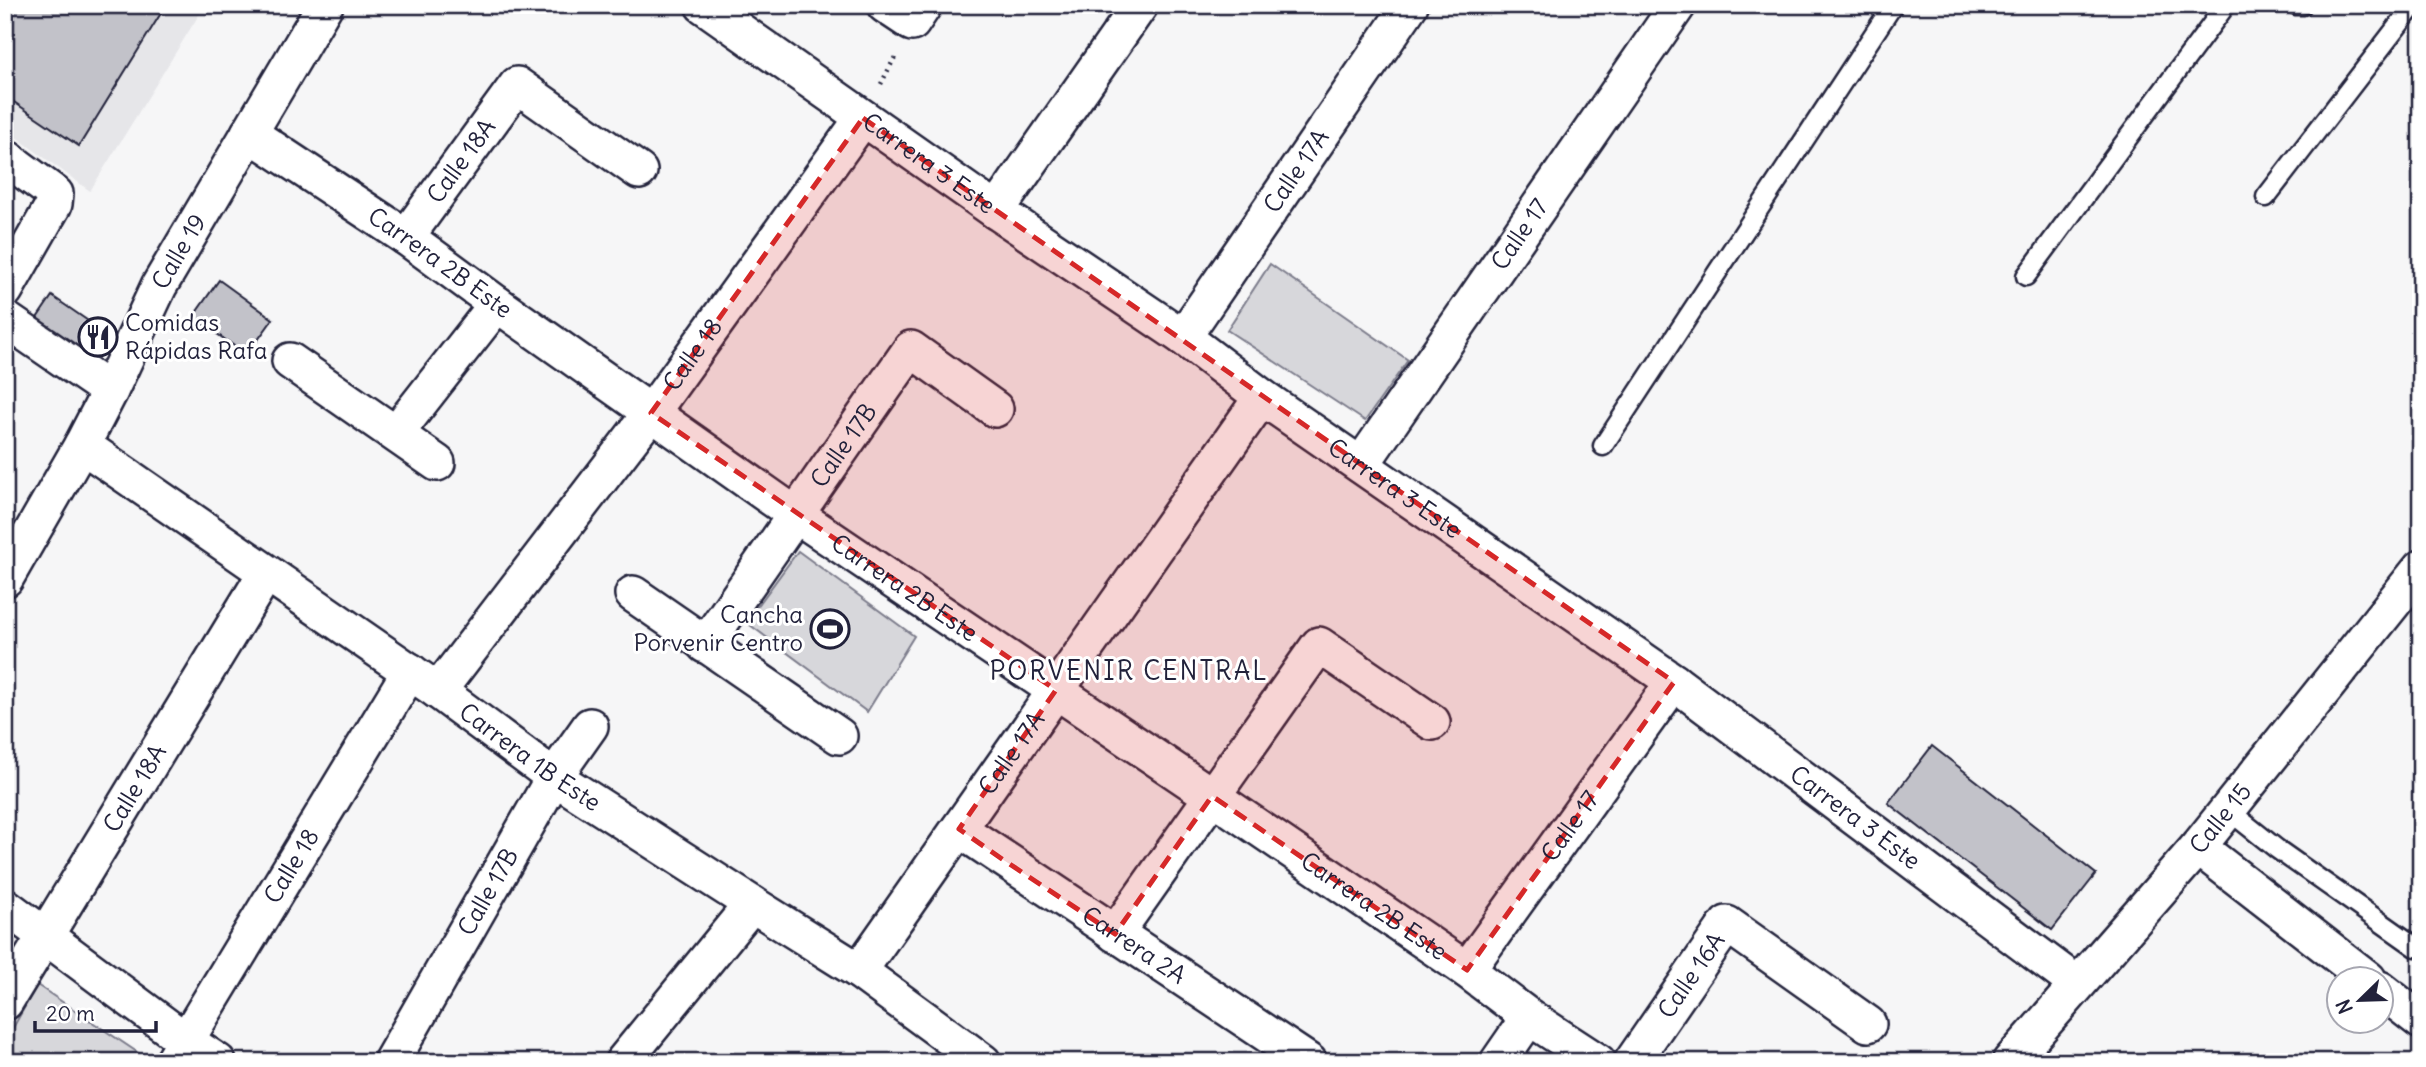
<svg xmlns="http://www.w3.org/2000/svg" width="2426" height="1067" font-family="Delius,sans-serif">
  <rect width="100%" height="100%" fill="#f6f6f7"/>
  <filter id="ink" filterUnits="userSpaceOnUse"><feTurbulence type="fractalNoise" baseFrequency=".0143" numOctaves="2"/><feDisplacementMap in="SourceGraphic" scale="14" xChannelSelector="R" yChannelSelector="G"/><feConvolveMatrix kernelMatrix="1 2 1 2 8 2 1 2 1" color-interpolation-filters="sRGB"/></filter>
  <g filter="url(#ink)">
    <polygon fill="#e6e6e9" points="5,5 205,5 90,191 5,129"/>
    <g fill="#d7d7db" stroke="#7c7c8b" stroke-width="2">
      <polygon points="1270,264 1408,360 1365,421 1227,330"/>
      <polygon points="798,551 914,636 867,712 746,622"/>
      <polygon points="37,985 143,1056 139,1062 5,1062 5,1042"/>
    </g>
    <g fill="#c2c2c9" stroke="#22223b" stroke-width="2">
      <polygon points="5,5 166,5 79,146 5,96"/>
      <polygon points="219,280 273,319 247,355 193,317"/>
      <polygon points="52,296 110,336 89,367 31,327"/>
      <polygon points="1932,746 2096,874 2052,930 1888,803"/>
    </g>
    <g fill="none" stroke-linecap="round" stroke-linejoin="round">
      <g stroke="#22223b" stroke-width="23">
        <g id="lane">
          <polyline points="2297,5 2302,5"/>
          <polyline points="2266,197 2414,5"/>
          <polyline points="2026,276 2226,5"/>
          <polyline points="1603,446 1893,5"/>
          <polyline points="2228,810 2277,849 2416,947 2421,948"/>
        </g>
      </g>
      <g stroke="#22223b" stroke-width="40">
        <g id="street">
          <path id="s1" d="M703,5L996,211L1183,337L1262,397L1674,682L2077,984"/>
          <polyline points="885,5 912,23 924,5"/>
          <path id="s2" d="M249,133L406,237L497,304L796,515L1212,796L1467,970L1529,1017L1598,1062"/>
          <polyline points="5,157 55,194 54,204 5,290"/>
          <polyline points="996,211 1140,5"/>
          <path id="s3" d="M406,237L517,85L639,171"/>
          <polyline points="5,319 110,391"/>
          <path id="s4" d="M1183,337L1410,5"/>
          <polyline points="290,361 437,463"/>
          <polyline points="396,433 497,304"/>
          <path id="s5" d="M82,445L438,691L554,777L752,904L859,971L983,1062"/>
          <path id="s6" d="M1361,465L1678,5"/>
          <path id="s7" d="M5,579L82,445L110,391L159,286L325,5"/>
          <polyline points="633,594 839,736"/>
          <path id="s8" d="M705,645L911,349L995,409"/>
          <path id="s9" d="M438,691L651,413L863,118"/>
          <path id="s10" d="M959,829L1309,1062"/>
          <polyline points="2198,847 2368,979"/>
          <polyline points="5,906 186,1041 218,1062"/>
          <polyline points="1115,934 1319,645 1432,722"/>
          <path id="s11" d="M1467,970L1674,682"/>
          <path id="s12" d="M859,971L1262,397"/>
          <polyline points="2380,989 2421,1021"/>
          <path id="s13" d="M5,1002L266,573"/>
          <path id="s14" d="M173,1062L410,671"/>
          <path id="s15" d="M391,1062L554,777L590,726"/>
          <polyline points="623,1062 752,904"/>
          <polyline points="1498,1062 1529,1017"/>
          <path id="s16" d="M1632,1062L1727,924L1868,1024"/>
          <path id="s17" d="M2010,1062L2198,847L2421,568"/>
        </g>
      </g>
      <polyline stroke="#22223b" stroke-width="4.5" stroke-dasharray="2 5" stroke-linecap="butt" points="881,84 895,57"/>
      <use href="#lane" stroke="#fff" stroke-width="18"/>
      <use href="#street" stroke="#fff" stroke-width="35"/>
    </g>
  </g>
  <path fill="#d62828" fill-opacity="0.2" stroke="#d62828" stroke-width="5" stroke-dasharray="14 9" stroke-linejoin="round" d="M863,118L1674,682L1467,970L1212,796L1115,934L1002,859L959,829L1056,690L651,413Z"/>
  <defs>
    <g id="restaurant-ring" transform="scale(2.0125)"><circle r="9.5" fill="#fff" stroke="#22223b" stroke-width="1.5"/><path d="M-5-6h1v4h1v-4h1v4h1v-4h1v5L-1.5 .5V6h-2V.5L-5-1ZM5-6V6H3V1.5H1.5Q1.5-4 5-6Z" fill="#22223b"/></g>
    <g id="stadium-ring" transform="scale(2.0125)"><circle r="9.5" fill="#fff" stroke="#22223b" stroke-width="1.5"/><path d="M0-5a6.5 5 0 1 0 0 10a6.5 5 0 1 0 0-10ZM-3.5-1.8h7v3.6h-7Z" fill="#22223b"/></g>
  </defs>
  <g fill-rule="evenodd">
    <use href="#restaurant-ring" x="98" y="337"/>
    <use href="#stadium-ring" x="830" y="629"/>
  </g>
  <g text-anchor="middle" stroke-width="6" stroke-linejoin="round" paint-order="stroke">
    <g font-size="24" fill="#22223b" stroke="#fff">
      <text dy="8" stroke="none"><textPath href="#s3" startOffset="94">Calle 18A</textPath></text>
      <text dy="8" stroke="none"><textPath href="#s1" startOffset="276">Carrera 3 Este</textPath></text>
      <text dy="8" stroke="none"><textPath href="#s4" startOffset="201">Calle 17A</textPath></text>
      <text dy="8" stroke="none"><textPath href="#s6" startOffset="280">Calle 17</textPath></text>
      <text dy="8" stroke="none"><textPath href="#s7" startOffset="371">Calle 19</textPath></text>
      <text dy="8" stroke="none"><textPath href="#s2" startOffset="231">Carrera 2B Este</textPath></text>
      <text dy="8" stroke="none"><textPath href="#s9" startOffset="422">Calle 18</textPath></text>
      <text dy="8" stroke="none"><textPath href="#s8" startOffset="243">Calle 17B</textPath></text>
      <text dy="8" stroke="none"><textPath href="#s1" startOffset="844">Carrera 3 Este</textPath></text>
      <text dy="8" stroke="none"><textPath href="#s2" startOffset="798">Carrera 2B Este</textPath></text>
      <text dy="8" stroke="none"><textPath href="#s12" startOffset="266">Calle 17A</textPath></text>
      <text dy="8" stroke="none"><textPath href="#s5" startOffset="546">Carrera 1B Este</textPath></text>
      <text dy="8" stroke="none"><textPath href="#s13" startOffset="250">Calle 18A</textPath></text>
      <text dy="8" stroke="none"><textPath href="#s1" startOffset="1410">Carrera 3 Este</textPath></text>
      <text dy="8" stroke="none"><textPath href="#s17" startOffset="322">Calle 15</textPath></text>
      <text dy="8" stroke="none"><textPath href="#s11" startOffset="177">Calle 17</textPath></text>
      <text dy="8" stroke="none"><textPath href="#s14" startOffset="229">Calle 18</textPath></text>
      <text dy="8" stroke="none"><textPath href="#s15" startOffset="196">Calle 17B</textPath></text>
      <text dy="8" stroke="none"><textPath href="#s2" startOffset="1365">Carrera 2B Este</textPath></text>
      <text dy="8" stroke="none"><textPath href="#s10" startOffset="210">Carrera 2A</textPath></text>
      <text dy="8" stroke="none"><textPath href="#s16" startOffset="105">Calle 16A</textPath></text>
    </g>
    <g font-size="24" fill="#22223b" stroke="#fff" text-anchor="start">
      <text x="125" y="331">Comidas<tspan x="125" dy="28">Rápidas Rafa</tspan></text>
      <text x="803" y="623" text-anchor="end">Cancha<tspan x="803" dy="28">Porvenir Centro</tspan></text>
    </g>
    <g font-size="26" letter-spacing="2" fill="#22223b" stroke="#fff">
      <text x="1129" y="680">PORVENIR CENTRAL</text>
    </g>
  </g>
  <rect width="2426" height="1067" fill="none" stroke="#fff" stroke-width="28"/>
  <rect x="14" y="14" width="2398" height="1039" fill="none" stroke="#22223b" stroke-width="2.5" filter="url(#ink)"/>
  <g transform="translate(2360 1000) rotate(247)"><circle r="33" fill="#ffffff" stroke="#a7a7b1" stroke-width="2"/>
  <path d="M0-5L12 26L0 18L-12 26Z" fill="#22223b"/>
  <text y="-10" font-size="19" font-weight="bold" text-anchor="middle" fill="#22223b">N</text>
  </g>
  <path d="M35 1021v10h121v-10" fill="none" stroke="#22223b" stroke-width="3.5"/>
  <text x="46" y="1021" font-size="21" fill="#22223b" stroke="#ffffff" stroke-width="5" paint-order="stroke">20 m</text>
</svg>
